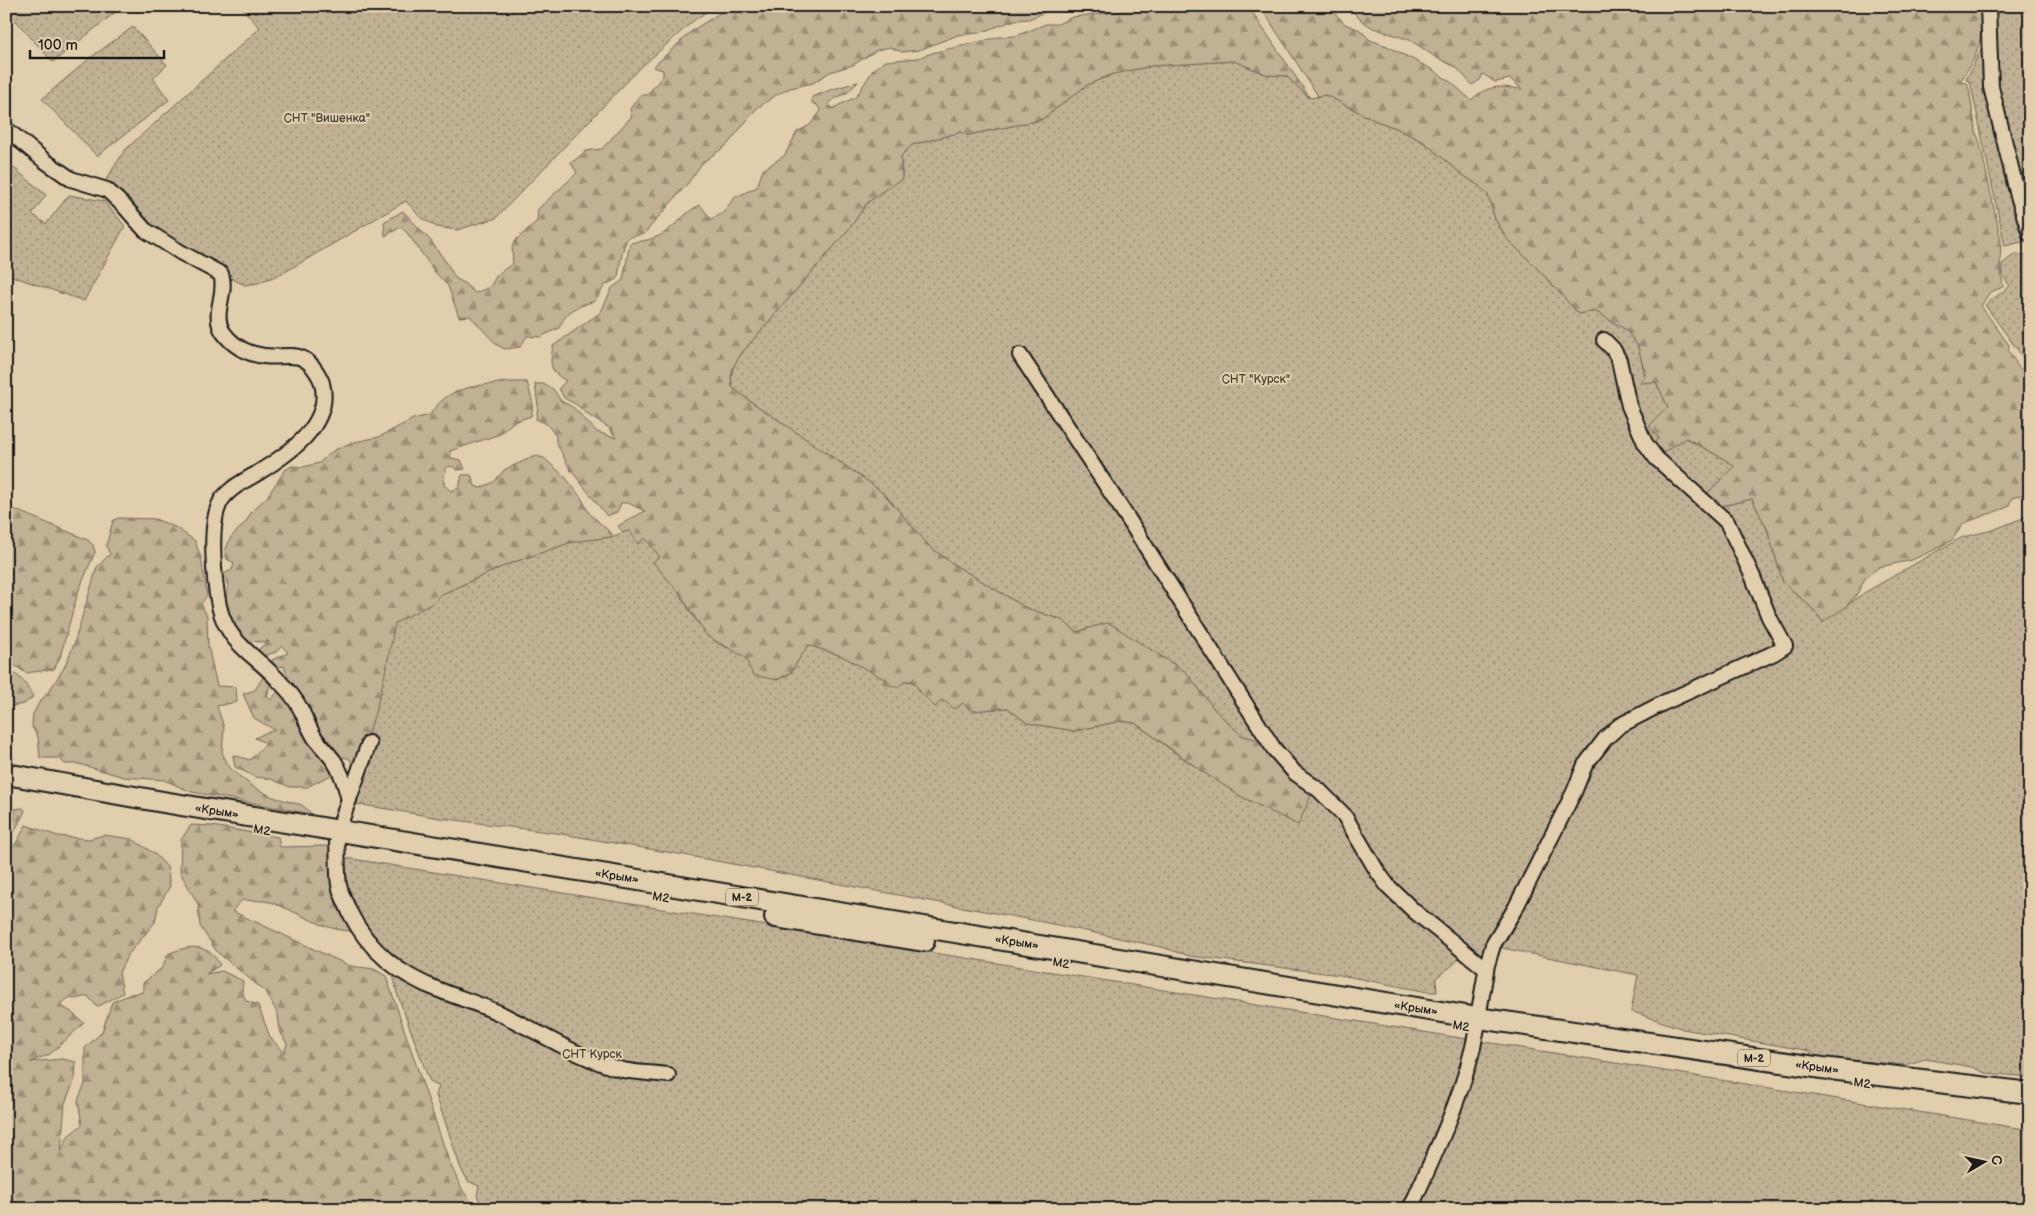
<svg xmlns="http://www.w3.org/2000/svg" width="2036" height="1215" font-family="'Balsamiq Sans',sans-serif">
  <defs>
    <pattern id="grass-dots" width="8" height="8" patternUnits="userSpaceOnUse" patternTransform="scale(1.25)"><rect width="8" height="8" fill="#c0b194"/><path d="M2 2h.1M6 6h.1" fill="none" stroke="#9b8f78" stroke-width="1.8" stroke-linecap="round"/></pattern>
    <pattern id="forest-firs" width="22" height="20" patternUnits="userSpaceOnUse" patternTransform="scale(1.25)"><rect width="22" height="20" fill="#c0b194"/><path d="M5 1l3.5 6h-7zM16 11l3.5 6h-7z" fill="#9b8f78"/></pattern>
  </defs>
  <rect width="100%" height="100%" fill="#e1ceac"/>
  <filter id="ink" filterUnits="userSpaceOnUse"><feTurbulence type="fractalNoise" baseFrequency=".02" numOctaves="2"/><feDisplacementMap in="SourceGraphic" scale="10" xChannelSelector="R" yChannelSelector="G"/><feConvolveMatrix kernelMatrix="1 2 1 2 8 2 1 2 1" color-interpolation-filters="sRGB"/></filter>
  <g filter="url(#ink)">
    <g fill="url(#grass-dots)" stroke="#6e6658">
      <polygon points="6,6 123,6 53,62 6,10"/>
      <polygon points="240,6 715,6 693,21 640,68 496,218 457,230 437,227 420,217 406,201 283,273 258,283 245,285 230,278 219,267 146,227 104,183 125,150 260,28"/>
      <polygon points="1991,6 2030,6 2030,240 2005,246 1970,81 1966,80 1981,49 1992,42"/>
      <polygon points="133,27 167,65 153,78 169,100 97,156 42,99 90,58"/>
      <path d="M1234,61L1268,75L1286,76L1310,98L1326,95L1374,120L1396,128L1425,143L1464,176L1478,185L1488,195L1495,219L1507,239L1535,266L1579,314L1595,311L1626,330L1638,346L1645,375L1656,382L1668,407L1659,438V456L1685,438L1724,459L1734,466L1705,496L1717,507L1752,499L1767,529L1783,582L1814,610L1823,622L1864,593L1946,546L1963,537L1993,530L2030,515V1077L1985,1073L1972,1067L1925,1059L1905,1065L1811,1057L1810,1051L1683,1029L1631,1011L1638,975L1497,947L1483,963L1462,955L1454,964L1436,978L1437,992H1428L1340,975L1190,956L1161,947L1043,922L684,855L556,833L440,818L357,804L350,792C368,737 385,681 394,623L434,602L440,595L506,565L542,552L572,542L611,537L629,530L645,537L660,557L654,562L680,594L696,621L718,644L736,651L777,680L791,673L807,645L842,656L887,680L885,684L913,681L921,693L942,700L963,703L971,711L1008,708L1027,723L1075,731L1120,721L1135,723L1181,757L1242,797L1298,824L1263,742L1241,735L1215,710L1186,672L1110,624C1099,624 1088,629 1077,632L1062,620L1026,608L953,564L930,547L886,496L869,482L747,399L732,387C729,369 735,363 745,349L849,229L867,203L885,189L902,179L901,156L912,145L961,132L968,135L1041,120L1087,85L1113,74L1152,66Z"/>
      <polygon points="14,168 46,195 32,214 46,224 69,195 104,201 125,226 84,301 6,274 6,174"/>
      <polygon points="2015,254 2030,256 2030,367 1985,305 2010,286 2003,276 2002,264"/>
      <polygon points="340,857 2030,1130 2030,1209 484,1209 477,1196 479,1186 468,1181 461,1169 436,1095 439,1086 431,1083 428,1077 397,993 390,961 375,947 344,894"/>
    </g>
    <g fill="url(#forest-firs)" stroke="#6e6658">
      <path d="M731,6H1067L1050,10L1029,19L1015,20L979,33L958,35L919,50L902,52L890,47L877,50L853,65L830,72L813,83L790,88L776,95L756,109L727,145L703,162L688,183L644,234L629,237C621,246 621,267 617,279L605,285L595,301C576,307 567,310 559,328L540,337L527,336L520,347L505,349L497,345L470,316L459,317L448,286L435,272L408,234L401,227L385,236L384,222L403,211L430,240L446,262L455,278L464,283L475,293L490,287L497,275L513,263L512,247L517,239L537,221L538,209L577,173L571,163L586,151L602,149L632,116L630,109L640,95H647L663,76V70L653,67L693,30Z"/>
      <path d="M1136,6H1248L1310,98L1286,76L1268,75L1234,61L1152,66L1113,74L1087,85L1041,120L968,135L961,132L912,145L901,156L902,179L885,189L867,203L849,229L745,349C735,363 729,369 732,387L747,399L869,482L886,496L930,547L953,564L1026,608L1062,620L1077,632C1088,629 1099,624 1109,623L1186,672L1215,710L1241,735L1263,742L1313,791L1298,825L1242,797L1203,772L1135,723L1120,721L1075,731L1027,723L1008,708L971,711L963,703L955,709L942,700L935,707L921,693L913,681H905L898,687L885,684L886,680L842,656L808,645L791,672L777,680L753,675L745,657L707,636L680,594L653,562L660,557L645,538L638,544L630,531L623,532L618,526L645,511L628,503H621L617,512L607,516L570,469L556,442V436L547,424L536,419L538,406L535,384H543L553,389L561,401L574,408L597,432L616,438L608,427L588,415L577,405L564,398L559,388L566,381C548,370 550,364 553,346L601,312L612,288L623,280L630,243C638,241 647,241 654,238C673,232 683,212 700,205L711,219L723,213L734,198L757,187L763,170L785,155L797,132L810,125L821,111L817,105L812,103V97L833,89L858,82L848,92L829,102L831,109L856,97L873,70L886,61L918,58L932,53L999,37L1016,36L1046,24H1058L1072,17L1125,11Z"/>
      <path d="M1260,6H1284L1289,9L1296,6H1325L1332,10L1345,24L1360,30L1370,40L1387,46L1433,70L1452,83L1471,100C1491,83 1499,87 1522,89L1510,79L1495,82L1483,74L1480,80L1472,85L1456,67L1437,58L1410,40L1373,28L1361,20L1347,6H1985L1979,44L1974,59L1960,82L1967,83L1969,89L1976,132L1980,143L2001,241L2000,261L2003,287L1990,292L1981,306L2009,345L2008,350L2019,368L2030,374V492L2012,498L2008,507L1964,523L1952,540L1936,549L1912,560L1879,567L1865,578L1857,594L1846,607L1823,622L1814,610L1783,582L1767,529L1752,499L1717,507L1704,497L1734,466L1724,459L1686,438L1658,456L1652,445L1659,438L1649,426L1668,407L1656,382L1639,383L1645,375L1638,346L1626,330L1595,311L1579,314L1535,266L1507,239L1495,219L1488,195L1478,185L1464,176L1425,143L1396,128L1374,120L1326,95L1318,96Z"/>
      <path d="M507,382H527L533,404L531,416L513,422L500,434L450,451L451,458L461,460L465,469L457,470L452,466L445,468L444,485L451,491L459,488L462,475H471L475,486L480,488L494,482L504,470L535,456L544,458L565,477L582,499L589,513L612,534L611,537L572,542L506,565L440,595L435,602L395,623C387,667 375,728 354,766L349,758L339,757L330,763L331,775L307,787H290L271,779L255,777L235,767L233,755L250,760L266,743L255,738L265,733L275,730L254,718L243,694L255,690L263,677L270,683L267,697L271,700L279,690L291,689L284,666L275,668L272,660L288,653L282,646L276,652L263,656L259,652L260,648L268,642L241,641L233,627L225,607L228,586L224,574L232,570L234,563L227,559L225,551L231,537L245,523L253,510L267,497L285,470L292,466L303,467L319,463L333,451L350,443L379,437L413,419L430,415C447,386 476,386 507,382Z"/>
      <polygon points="6,506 88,540 93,545 95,552 78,592 60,657 54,669 26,673 14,665 6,663"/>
      <polygon points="118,518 155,519 175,527 195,541 201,558 207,595 201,604 207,616 208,646 217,686 236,687 237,702 217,706 224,728 222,753 230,768 253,787 273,797 302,805 312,814 192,792 164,780 124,777 79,764 65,764 59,758 40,758 38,737 32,727 33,714 39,703 49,691 64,668 74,644 97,567 110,554 106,546 113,521"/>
      <path d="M6,672C20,672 27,686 33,697L24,704L6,707Z"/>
      <polygon points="23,808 25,811 14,832 9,831 6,825 6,817 9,821 14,821 15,809"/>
      <path d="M26,825L58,836L89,839L104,835L132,839L155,854L167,867L170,886L158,907L155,922L127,956L119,973L123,993L97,1007L88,996L75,999L70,997L59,1005L70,1011L84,1023L50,1054L30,1062L62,1059L76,1062L75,1079L65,1103L61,1152L68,1136L82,1125L78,1100L85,1084V1048L102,1032L112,1002L131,994L143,992V983L162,968L168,954C188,945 208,942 220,965L206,974L222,971L243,981L242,991L246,1001L258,1005L270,1037L284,1053L287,1044L280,1031L278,1015L267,993L217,952L200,926L198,904L180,872L181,840L191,825L212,826L278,837L280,847L329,846L333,854L356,931C324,932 300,912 270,902C262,900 251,901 242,900L232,911L350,966L374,969L386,976L450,1164L462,1189L476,1209H6V850L15,845Z"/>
    </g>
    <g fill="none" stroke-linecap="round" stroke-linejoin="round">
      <g stroke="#1c1c1c" stroke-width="18">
        <g id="minor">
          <polyline points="1988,6 1991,87 2018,196 2030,234"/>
          <path d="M6,129L45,161L71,179L107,190L124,206L145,230L180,252L221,274C228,293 211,313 223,332C233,346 248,354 264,356C283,359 299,349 313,367C316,371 320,377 322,383C333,425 287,455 256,474C244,481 224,491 219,505C209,528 214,581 219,606C228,645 255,654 279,681C287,689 295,698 300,708C305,717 309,729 315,738C321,746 328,753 334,761C342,773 346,787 349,800"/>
          <polyline points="1020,355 1127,517 1274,749 1295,773 1319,790 1344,815 1377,871 1388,886 1414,911 1486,969"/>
          <polyline points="341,831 342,819 369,743"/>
          <path d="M337,843C338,857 337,871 339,885C341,895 346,903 350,913C369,951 399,975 439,990C459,998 479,1004 499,1013C540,1032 579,1059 623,1070C638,1073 653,1073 668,1075"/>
          <polyline points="1478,1018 1487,965 1493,945 1516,907 1574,792 1585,765 1605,739 1619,726 1663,703 1774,653 1785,646 1769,617 1752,575 1727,522 1656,458 1645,443 1629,406 1619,360 1613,349 1604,340"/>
          <path d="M1410,1209C1436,1151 1466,1090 1477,1028"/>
        </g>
      </g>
      <g stroke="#1c1c1c" stroke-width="24">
        <g id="highway">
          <polyline points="6,774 163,802 1478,1018 1822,1068 2030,1093"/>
          <polyline points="775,917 924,941"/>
        </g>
      </g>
      <use href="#minor" stroke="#e1ceac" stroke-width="14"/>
      <use href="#highway" stroke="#e1ceac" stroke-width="20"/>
    </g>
  </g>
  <g text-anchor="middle" stroke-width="4" stroke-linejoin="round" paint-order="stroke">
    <g fill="#e1ceac" stroke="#575147" stroke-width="1">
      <rect x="726" y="888.5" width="32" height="17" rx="4"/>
      <rect x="1738" y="1049.5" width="32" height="17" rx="4"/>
    </g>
    <g font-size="11" font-weight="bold" fill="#1c1c1c">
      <text x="742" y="901">М-2</text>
      <text x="1754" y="1062">М-2</text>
    </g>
    <g font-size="12" fill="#45413a" stroke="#e1ceac">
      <text x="327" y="122">СНТ "Вишенка"</text>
      <text x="1256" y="383">СНТ "Курск"</text>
      <text x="592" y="1058">СНТ Курск</text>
    </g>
    <g font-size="12" fill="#1c1c1c" stroke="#e1ceac">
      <text transform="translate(217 811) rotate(9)" y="4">«Крым»</text>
      <text transform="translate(262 830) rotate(10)" y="4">М2</text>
      <text transform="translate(617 876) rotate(9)" y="4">«Крым»</text>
      <text transform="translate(661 897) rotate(10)" y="4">М2</text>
      <text transform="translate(1017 942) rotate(9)" y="4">«Крым»</text>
      <text transform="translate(1061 963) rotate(9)" y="4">М2</text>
      <text transform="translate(1416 1008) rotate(9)" y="4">«Крым»</text>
      <text transform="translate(1461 1026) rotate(9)" y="4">М2</text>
      <text transform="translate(1817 1067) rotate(8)" y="4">«Крым»</text>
      <text transform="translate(1862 1083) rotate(8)" y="4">М2</text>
    </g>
  </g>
  <rect width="2036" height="1215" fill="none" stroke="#e1ceac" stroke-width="25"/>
  <rect x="12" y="12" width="2011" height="1190" fill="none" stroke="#1c1c1c" stroke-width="2" filter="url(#ink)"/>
  <g transform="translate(1984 1162) rotate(81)" stroke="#e1ceac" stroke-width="4" paint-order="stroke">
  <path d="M0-4L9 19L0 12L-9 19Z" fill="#1c1c1c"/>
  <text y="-8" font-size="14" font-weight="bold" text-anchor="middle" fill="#1c1c1c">С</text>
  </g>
  <path d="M30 50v8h134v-8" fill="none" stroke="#1c1c1c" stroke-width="2.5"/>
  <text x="38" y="50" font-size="15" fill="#1c1c1c" stroke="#e1ceac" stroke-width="4" paint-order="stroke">100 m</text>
</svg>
